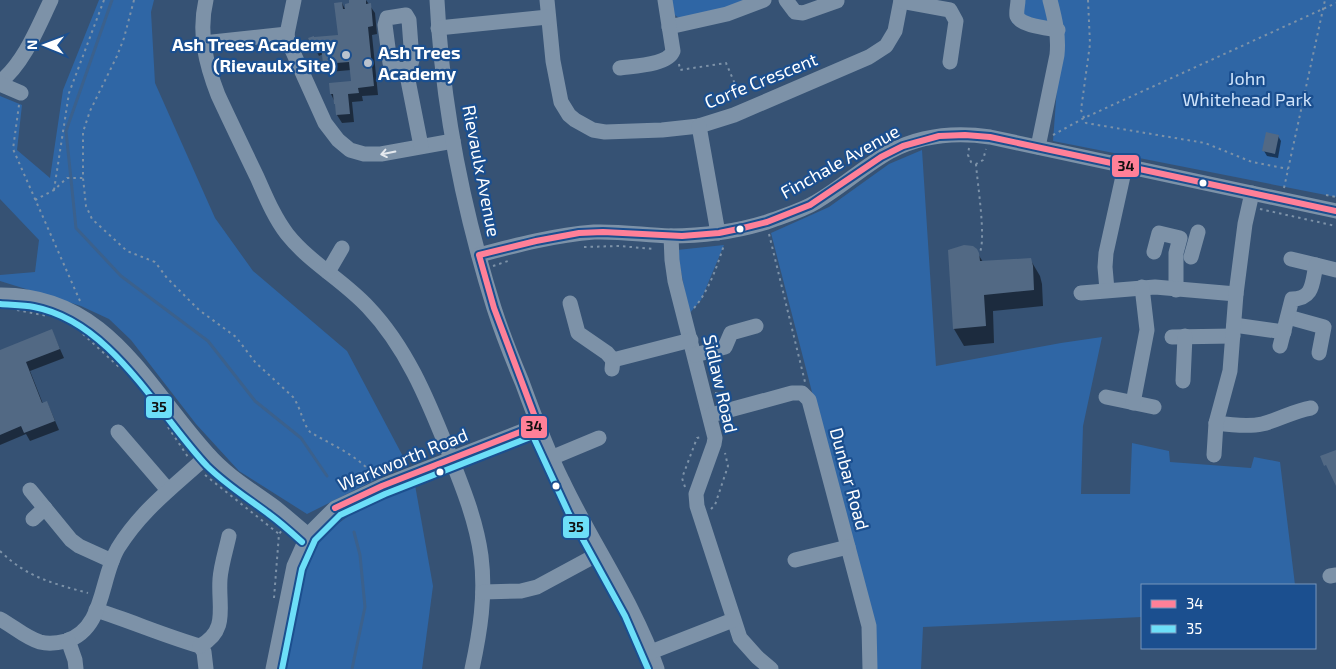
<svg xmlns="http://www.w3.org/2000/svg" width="1336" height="669" font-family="'Exo 2',sans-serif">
  <rect width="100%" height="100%" fill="#365274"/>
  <g fill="#2f66a5">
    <polygon points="99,0 154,0 151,12 155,83 215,218 253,271 347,351 407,464 307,514 239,471 196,424 131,340 109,319 81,306 0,281 0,275 35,272 39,240 0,199 0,96 22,105 17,150 50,178 63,90"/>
    <polygon points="670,0 753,0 684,21 673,14"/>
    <polygon points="1016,0 1336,0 1336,197 1053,141 1061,33 1058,30 1012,23"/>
    <polygon points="922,150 936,366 1061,343 1102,337 1083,426 1081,494 1130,494 1132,443 1169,451 1170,462 1251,468 1254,457 1280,462 1295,585 1142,585 1142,617 923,627 921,669 875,669 872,625 771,233 829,207 889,164"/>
    <polygon points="724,245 701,300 689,314 677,250"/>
    <polygon points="415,485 433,586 422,669 279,669 300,574 308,554 319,537 350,515"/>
  </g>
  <g fill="#0007">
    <polygon points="350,0 366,0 375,13 377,34 372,35 378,95 362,96 363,101 352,102 354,122 342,123 337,115 337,107 331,94 353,82 351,70 329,72 324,64 323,54 319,56 314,47 339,36 342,3 347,13 350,5"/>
    <polygon points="1278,136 1281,141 1278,158 1267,156 1264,151"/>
    <polygon points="978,254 983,262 1030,259 1040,276 1042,284 1043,306 993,311 994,343 964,346 954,329"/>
    <polygon points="52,331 64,358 30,371 43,404 47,402 59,430 30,441 26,434 0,445 0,351"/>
  </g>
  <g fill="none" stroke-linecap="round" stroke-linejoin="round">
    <g stroke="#3b618d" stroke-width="3">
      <polyline points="112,0 66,131 76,228 121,276 208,341 255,401 301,438 327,476"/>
      <polyline points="352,669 365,607 360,555 354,532"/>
    </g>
  </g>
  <g fill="#526984">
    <polygon points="349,0 366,0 366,4 371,3 373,26 368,27 374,86 358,88 359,93 348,94 350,114 336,115 335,104 334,104 333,94 330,94 329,83 351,81 349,62 323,64 321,45 313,48 308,38 314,36 314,37 338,35 334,3 342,2 343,9 345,9 345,4 349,3"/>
    <polygon points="1266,132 1279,135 1275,154 1262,151"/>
    <polygon points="964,245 973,246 977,249 979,253 980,261 1031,258 1033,266 1034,290 984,295 986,326 953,329 948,250"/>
    <polygon points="52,329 60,349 26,362 42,403 47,401 55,421 24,433 21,426 0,435 0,350"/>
    <polygon points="1336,450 1336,486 1326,465 1324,466 1320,456"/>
  </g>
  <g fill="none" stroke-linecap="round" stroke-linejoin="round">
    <g stroke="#7d92a8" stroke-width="2" stroke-dasharray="2.5 4" stroke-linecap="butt">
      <path d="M134,0L124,38L117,56L90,111L83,132V178L86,206L92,219L127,251L155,262L167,278L199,310L236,337L255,362L293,397C301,408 302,422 310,432C332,445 359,456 375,477"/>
      <polyline points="1088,0 1090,44 1081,110 1086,123 1205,143 1252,162 1288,169"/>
      <polyline points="679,64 680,70 726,63 741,98"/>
      <polyline points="19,105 13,149 80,301"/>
      <polyline points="1053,135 1084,118 1336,3"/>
      <polyline points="969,148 968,155 971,162 976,164 983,160 986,149"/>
      <path d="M976,164C977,181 987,242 979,254"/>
      <polyline points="1284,188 1325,0"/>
      <polyline points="54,190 69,93 104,0"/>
      <polyline points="1326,195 1336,197"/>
      <polyline points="35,200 54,190 67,178 83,178"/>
      <polyline points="1260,209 1336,226"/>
      <polyline points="769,234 805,382"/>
      <polyline points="584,247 619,246 654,249"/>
      <polyline points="493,266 508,261"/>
      <path d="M694,308C709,291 717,266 724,245"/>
      <polyline points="17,310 47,316"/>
      <polyline points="83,334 120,368"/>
      <polyline points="715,393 722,394 726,398"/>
      <polyline points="168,427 188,457"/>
      <polyline points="205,475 279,534"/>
      <polyline points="685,487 682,478 697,438 702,437"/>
      <polyline points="711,509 715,505 728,466 725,453"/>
      <path d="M0,551C28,578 52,583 88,593"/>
      <polyline points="274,598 279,534 283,529"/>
    </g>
    <g stroke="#7d92a8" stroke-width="15">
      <path d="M206,0C198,33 206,64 218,95C231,123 244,150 257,177C266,197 274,217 287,234C310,263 343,280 368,307C406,347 427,398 447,448C461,483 476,519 481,556C486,595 480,632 472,669"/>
      <polyline points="294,0 287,34 288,41 325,123 338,140 350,150 364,154 381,154 453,141"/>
      <path d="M437,0C442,103 463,209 494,308C502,333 512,358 522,382C534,415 546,448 562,480C592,544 634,602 657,669"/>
      <polyline points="547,0 553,61 561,102 569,115 575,120 593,130 605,132 662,130 699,126 734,115 869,57 886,46 895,31 901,0"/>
      <polyline points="786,0 795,12 803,13 837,1"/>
      <path d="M1018,0C1018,5 1016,11 1017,16C1021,26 1048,28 1058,30"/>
      <polyline points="901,1 950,10 956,21 950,62"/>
      <polygon points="406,15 409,20 412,60 411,64 406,70 397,69 390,63 385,25 387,18"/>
      <polyline points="669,27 727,14 764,0"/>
      <polyline points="438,28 548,17"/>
      <polyline points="203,43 287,34"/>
      <path d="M620,68C634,66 668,65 673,51L665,0"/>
      <polyline points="406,70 421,146"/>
      <path d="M0,82C24,63 38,27 51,0"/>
      <polyline points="0,84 21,93"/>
      <polyline points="699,126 718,233"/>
      <path d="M1038,147L1057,55C1059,36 1055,19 1050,0"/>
      <polyline points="671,236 672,260 675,281 715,438 714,444 696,494 697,506 740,638 757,657 771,669"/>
      <polyline points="1154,252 1159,233 1180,238 1176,253 1176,290"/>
      <path d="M479,255C517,245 555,235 594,232C619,231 644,235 670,236C702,236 735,232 767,222C783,216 801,211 816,202C842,187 864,166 891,151C922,135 956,132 990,137L1336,211"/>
      <polyline points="1191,257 1198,232"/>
      <polyline points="1291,259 1316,265"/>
      <polyline points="328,272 342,248"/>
      <polyline points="1107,290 1105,267 1106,253 1125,167"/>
      <polyline points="1081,293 1155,287 1236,294"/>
      <path d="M0,295C107,294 146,386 208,454C227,476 253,491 276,508C287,517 297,526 308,535"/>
      <polyline points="570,303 578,333 607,353 613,360"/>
      <polyline points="1288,317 1324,327 1319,353"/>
      <polyline points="1234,325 1284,332"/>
      <polyline points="1172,337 1233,336"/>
      <path d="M1280,346L1292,299C1314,299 1312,282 1316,265L1336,270"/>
      <polyline points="695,355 725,347 731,333 756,326"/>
      <polyline points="612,369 613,360 691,340"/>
      <polyline points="1183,381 1185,336"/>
      <polyline points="1106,397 1154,407"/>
      <polyline points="1133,403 1147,330 1142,287"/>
      <polyline points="711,415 792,393 802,393 809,400 869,626 870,669"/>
      <path d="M1216,423C1231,425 1248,427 1262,424C1279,420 1293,411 1311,408"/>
      <polyline points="118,432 168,490"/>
      <polyline points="1214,455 1216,423 1230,371 1236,294 1245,224 1252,193"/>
      <polyline points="551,458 599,438"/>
      <polyline points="30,490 71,540 79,546 112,561"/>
      <polyline points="33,519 45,508"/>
      <polyline points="795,560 848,547"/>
      <polyline points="1330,576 1336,575"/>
      <polyline points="483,592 521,591 537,587 600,553"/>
      <path d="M96,610C131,621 165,636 200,646L204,652L206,669"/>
      <path d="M0,619C13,626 26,638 40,642C48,644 58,643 66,641C105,629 100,578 118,548C143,508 175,486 208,455"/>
      <polyline points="68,640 75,660 76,669"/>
      <path d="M200,646C229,630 218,607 220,579C221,565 226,550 229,536"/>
      <polyline points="651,652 733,620"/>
      <polyline points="273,669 294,566 308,535 335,508 382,486 538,425"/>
    </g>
    <g stroke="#1b4f8f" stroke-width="10">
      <polyline id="bus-1" points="335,508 382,486 538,425 494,308 479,255 536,241 579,233 603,232 682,236 719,233 743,228 767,222 810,205 881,157 903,146 939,136 965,135 990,137 1336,211"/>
    </g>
    <g stroke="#1b4f8f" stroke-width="10">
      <g id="bus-2">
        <path d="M0,304C11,305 23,305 34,307C112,322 157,413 207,466C226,485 249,499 270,515C281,523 292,533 302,542"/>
        <polyline points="282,669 302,569 315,540 340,515 385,494 533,436 569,514 625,616 648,669"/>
      </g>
    </g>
    <use href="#bus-1" stroke="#ff8098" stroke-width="6"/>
    <use href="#bus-2" stroke="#6ddff8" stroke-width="6"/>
  </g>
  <defs><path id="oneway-shaft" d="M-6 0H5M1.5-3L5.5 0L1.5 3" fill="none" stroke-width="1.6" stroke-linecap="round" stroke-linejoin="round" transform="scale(1.25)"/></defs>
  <use stroke="#e5e9ee" href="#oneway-shaft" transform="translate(388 153) rotate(169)"/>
  <g fill="#b9c2ce" stroke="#1b4f8f" stroke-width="2">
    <circle cx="346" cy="55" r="5"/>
    <circle cx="368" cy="63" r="5"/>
  </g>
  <g fill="#fff" stroke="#1b4f8f" stroke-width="2">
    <circle cx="1203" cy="183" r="4.5"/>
    <circle cx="740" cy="229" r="4.5"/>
    <circle cx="440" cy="472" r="4.5"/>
    <circle cx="556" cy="486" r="4.5"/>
  </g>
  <g text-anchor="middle" stroke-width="4.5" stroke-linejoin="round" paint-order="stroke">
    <g font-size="18" font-weight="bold" fill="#fff" stroke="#1b4f8f" text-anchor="end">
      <text x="336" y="51">Ash Trees Academy<tspan x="336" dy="21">(Rievaulx Site)</tspan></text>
      <text x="378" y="59" text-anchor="start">Ash Trees<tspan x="378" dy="21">Academy</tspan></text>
    </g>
    <g font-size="18" fill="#cfe3fa" stroke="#1b4f8f">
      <text x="1247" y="85">John<tspan x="1247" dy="21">Whitehead Park</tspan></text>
    </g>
    <g font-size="18" fill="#fff" stroke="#1b4f8f">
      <text transform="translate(761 81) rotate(-22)" y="6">Corfe Crescent</text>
      <text transform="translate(840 162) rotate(-29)" y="6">Finchale Avenue</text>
      <text transform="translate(481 171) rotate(79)" y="6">Rievaulx Avenue</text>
      <text transform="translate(720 384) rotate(77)" y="6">Sidlaw Road</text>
      <text transform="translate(403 460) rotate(-22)" y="6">Warkworth Road</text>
      <text transform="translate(849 479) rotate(75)" y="6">Dunbar Road</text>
    </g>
  </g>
  <g stroke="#1b4f8f" stroke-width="2">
    <rect x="1111" y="154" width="29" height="24" rx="5" fill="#ff8098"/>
    <rect x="145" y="395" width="28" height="24" rx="5" fill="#6ddff8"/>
    <rect x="520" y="415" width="28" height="24" rx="5" fill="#ff8098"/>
    <rect x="562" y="515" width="28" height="24" rx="5" fill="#6ddff8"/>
  </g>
  <g font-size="14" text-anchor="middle" font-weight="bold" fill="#111">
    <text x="1126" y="171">34</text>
    <text x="159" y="412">35</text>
    <text x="534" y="431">34</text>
    <text x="576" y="532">35</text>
  </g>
  <rect x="1141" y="584" width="175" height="65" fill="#1b4f8f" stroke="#7695bc"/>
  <rect x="1151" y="600" width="25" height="8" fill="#ff8098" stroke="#7695bc"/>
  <text x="1186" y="609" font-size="15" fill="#ffffff">34</text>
  <rect x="1151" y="625" width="25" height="8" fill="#6ddff8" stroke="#7695bc"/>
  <text x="1186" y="634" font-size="15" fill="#ffffff">35</text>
  <g transform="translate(45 45) rotate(271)" stroke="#1b4f8f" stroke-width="4" paint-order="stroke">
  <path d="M0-4L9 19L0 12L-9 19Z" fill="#ffffff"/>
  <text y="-8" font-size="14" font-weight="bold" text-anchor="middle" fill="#ffffff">N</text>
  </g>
</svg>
